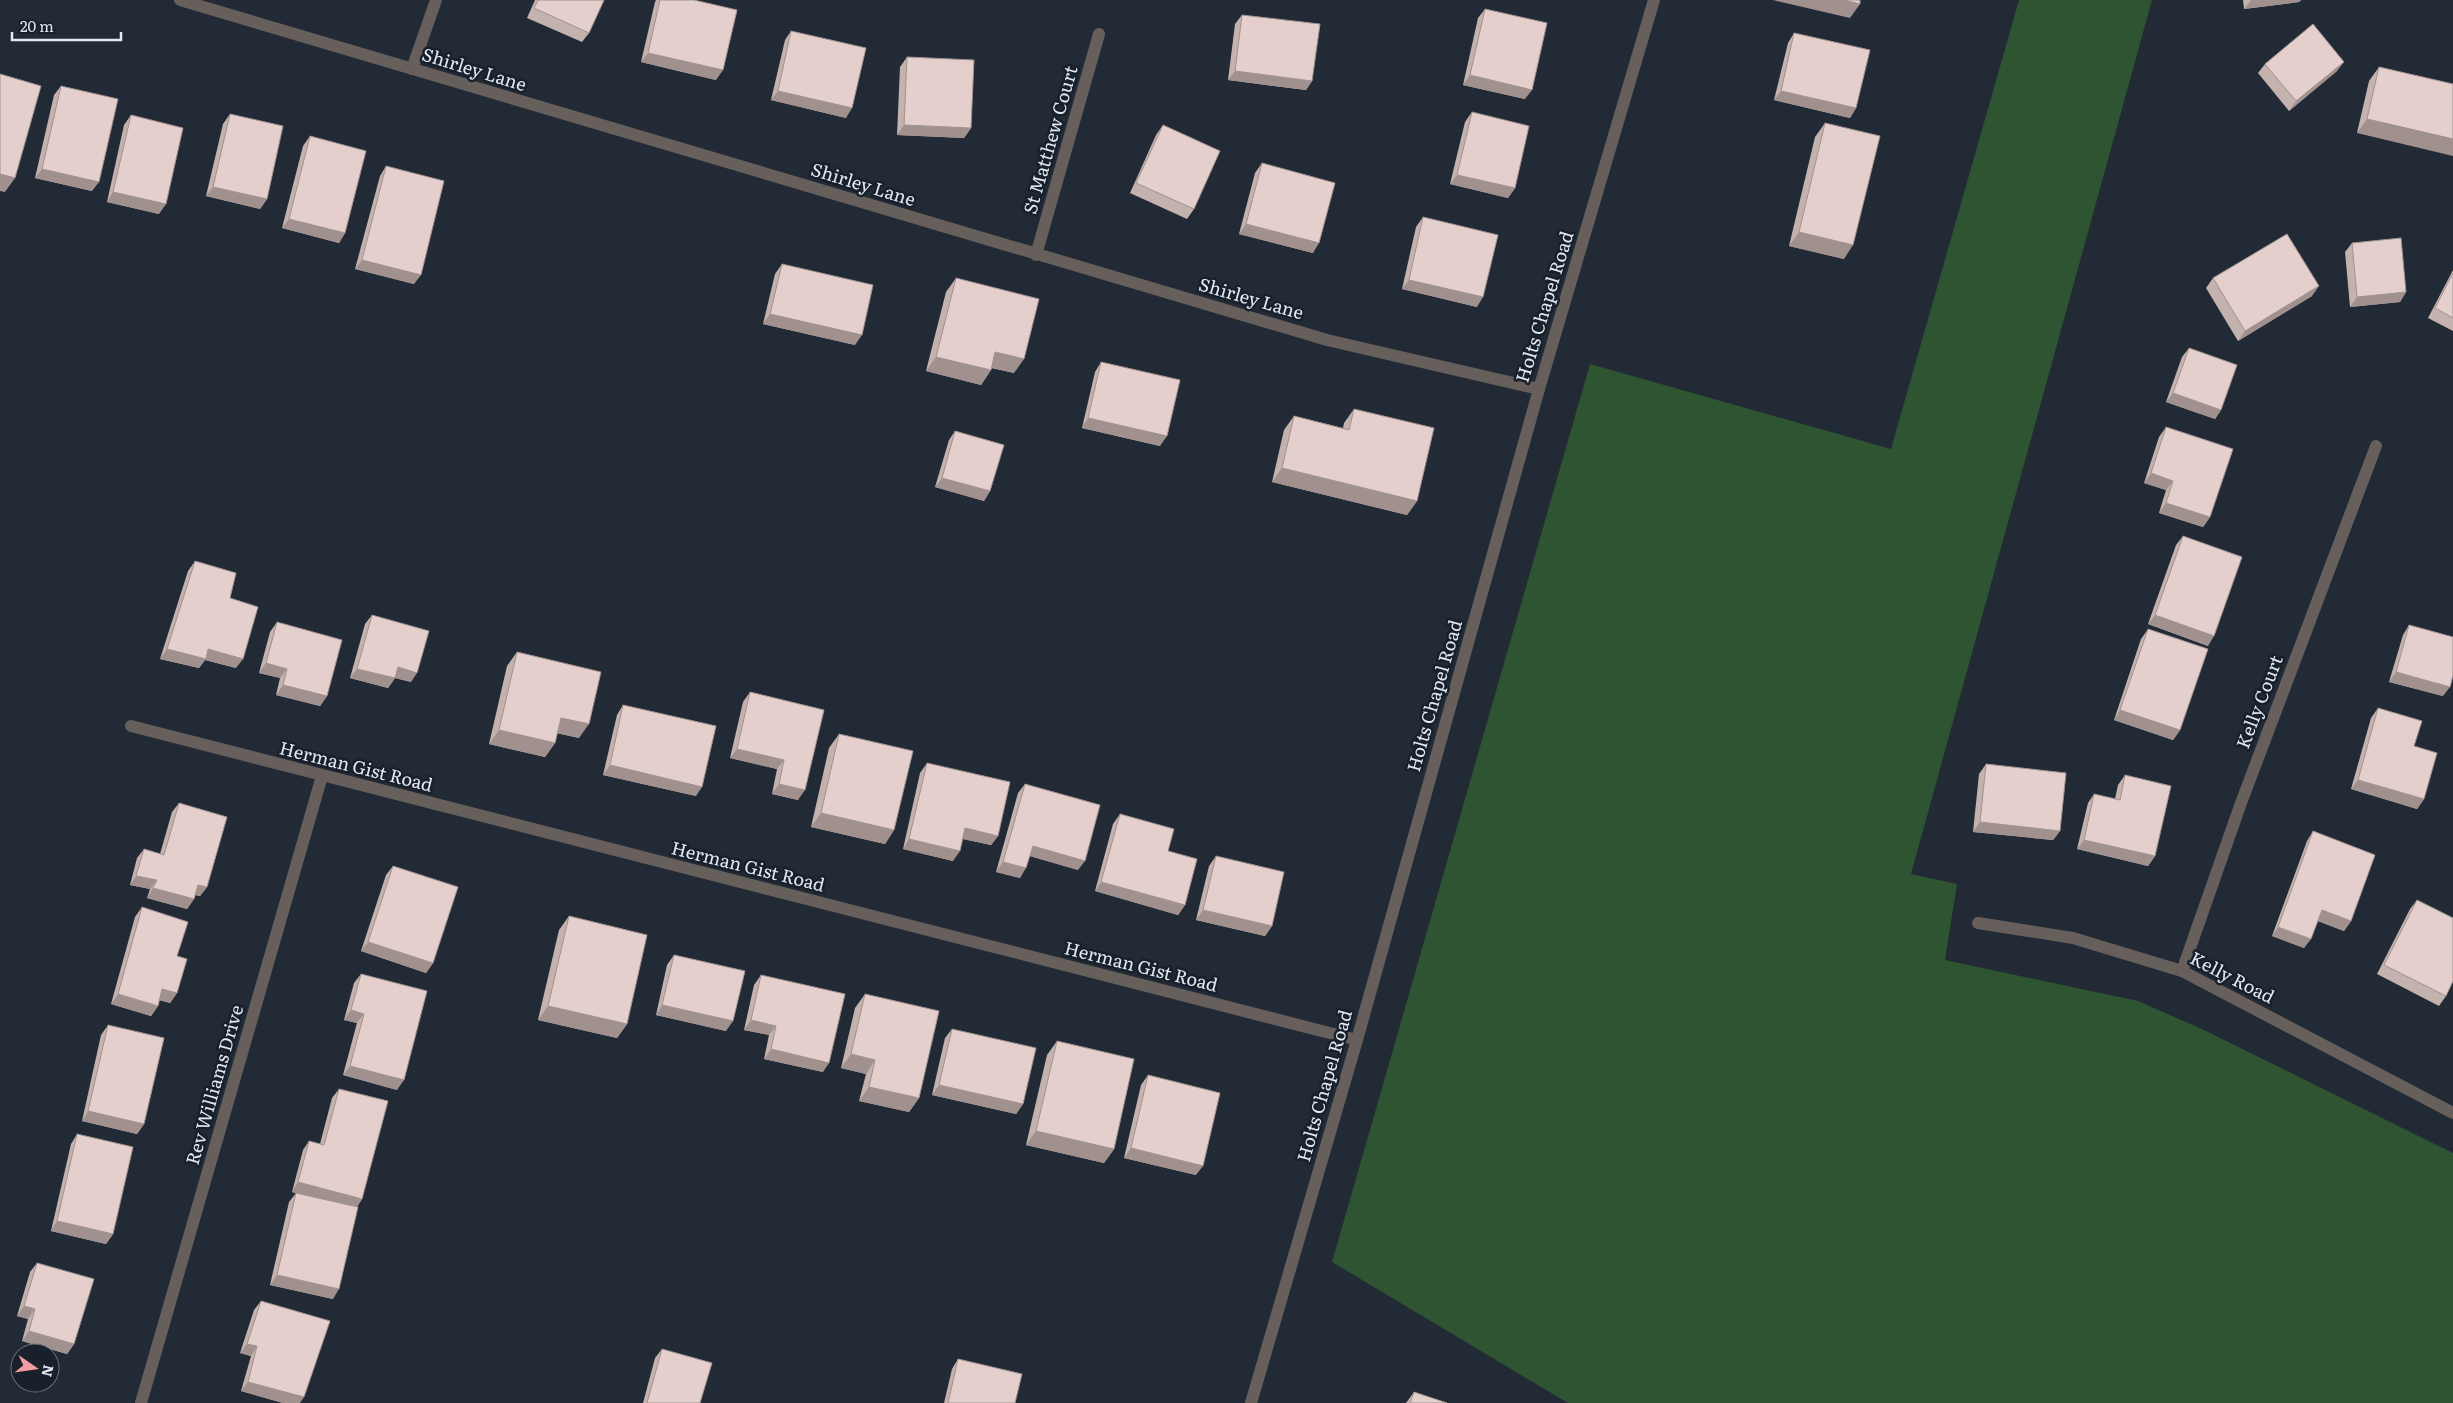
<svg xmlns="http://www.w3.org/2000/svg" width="2453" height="1403" font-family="Literata,serif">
  <rect width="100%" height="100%" fill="#212a35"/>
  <polygon fill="#2f5432" points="2019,0 2152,0 1911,874 1957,884 1945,960 2138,1001 2204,1030 2453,1153 2453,1403 1568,1403 1332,1262 1590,364 1891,449"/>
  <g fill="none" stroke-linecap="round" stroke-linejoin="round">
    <g stroke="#665f5b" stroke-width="12">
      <polyline points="180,0 1327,340 1539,389"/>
      <polyline points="412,69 436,0"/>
      <polyline points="1036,255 1099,34"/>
      <polyline points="131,726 1357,1040"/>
      <polyline points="1978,923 2073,938 2182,971 2453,1113"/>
      <polyline points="2182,971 2241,803 2376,446"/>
      <polyline points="141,1403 322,776"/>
      <polyline points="1251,1403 1357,1040 1539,389 1654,0"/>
    </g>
  </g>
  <g fill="#c4b2af">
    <polygon points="535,0 604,0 589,33 582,42 527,18"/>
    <polygon points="656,0 694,0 716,80 641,62 655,2"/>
    <polygon points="2243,0 2301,0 2299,2 2244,9"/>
    <polygon points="1485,9 1525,99 1463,85 1478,18"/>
    <polygon points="1242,15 1312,81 1306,90 1228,80 1235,24"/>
    <polygon points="791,31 846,118 771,100 785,40"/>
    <polygon points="1794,33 1856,108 1850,118 1774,100 1788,43"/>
    <polygon points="907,57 971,128 964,138 897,135 900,67"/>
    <polygon points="2265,64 2337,71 2289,111 2258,73"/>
    <polygon points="2379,67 2453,84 2357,133 2369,81"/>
    <polygon points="61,86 92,191 35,178 54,95"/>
    <polygon points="1472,112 1515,188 1508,198 1450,184 1465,122"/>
    <polygon points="230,114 267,199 260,209 206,196 223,124"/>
    <polygon points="131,115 159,214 107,202 124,125"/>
    <polygon points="1825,123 1844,259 1789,246 1815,137"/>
    <polygon points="1163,125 1194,209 1187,219 1130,193 1156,135"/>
    <polygon points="310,136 345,233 339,243 282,228 303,146"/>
    <polygon points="1262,163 1313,253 1239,234 1255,173"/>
    <polygon points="386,166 414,284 355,269 380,176"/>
    <polygon points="1423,217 1477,307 1402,289 1416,227"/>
    <polygon points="2352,243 2406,292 2400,302 2350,307 2345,252"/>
    <polygon points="782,264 855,345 763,324 775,274"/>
    <polygon points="2453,270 2453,331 2428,318"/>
    <polygon points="956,278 1014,373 991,368 991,370 981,385 926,371 946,292"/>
    <polygon points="2213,278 2312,296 2238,341 2206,288"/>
    <polygon points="2189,348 2221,410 2215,419 2166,402 2182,357"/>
    <polygon points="1101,362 1160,446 1082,428 1095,372"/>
    <polygon points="1354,409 1417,501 1407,515 1272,482 1284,430 1294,416 1343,428 1344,423"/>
    <polygon points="2166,427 2210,517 2203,527 2159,513 2166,490 2144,483 2159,437"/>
    <polygon points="955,431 990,491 984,501 935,487 949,440"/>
    <polygon points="2183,536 2208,646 2148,624 2176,545"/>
    <polygon points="195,561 230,598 236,668 205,660 199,668 160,659 188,571"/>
    <polygon points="372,615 411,682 395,678 388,688 350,678 365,624"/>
    <polygon points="277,622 327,696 320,706 276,695 280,678 259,673 270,632"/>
    <polygon points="2409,625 2443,696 2389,682 2403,635"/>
    <polygon points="2148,629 2180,730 2173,740 2114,720 2141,639"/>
    <polygon points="517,652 579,738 557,733 555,743 545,757 489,744 507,666"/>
    <polygon points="750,692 824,710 798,800 772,794 777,769 730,758 743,702"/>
    <polygon points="623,705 696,796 603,775 617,715"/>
    <polygon points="2378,708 2414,746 2424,799 2417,809 2351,789 2371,718"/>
    <polygon points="839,734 894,830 885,844 811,827 829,748"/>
    <polygon points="927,763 998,836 991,845 963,839 953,861 903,849 920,773"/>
    <polygon points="1986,764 2060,831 2053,840 1973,832 1979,774"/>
    <polygon points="2125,775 2155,856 2148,866 2077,849 2088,803 2094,794 2115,799 2118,785"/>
    <polygon points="1025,784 1078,870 1030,856 1020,878 996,872 1018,793"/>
    <polygon points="179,803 207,887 200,896 195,895 194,899 187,909 147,898 150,889 130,885 137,858 144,849 160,854 172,812"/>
    <polygon points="1120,814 1168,851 1185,905 1178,915 1095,891 1113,824"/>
    <polygon points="2313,831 2351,921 2344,931 2318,921 2304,948 2272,936 2307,841"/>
    <polygon points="1216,856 1272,926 1265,936 1196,920 1209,866"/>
    <polygon points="393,866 433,963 426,973 361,951 386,875"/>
    <polygon points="2417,900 2446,996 2439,1006 2377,974 2410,909"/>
    <polygon points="142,907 177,956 177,993 170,1003 159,1000 158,1006 151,1016 111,1004 135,917"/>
    <polygon points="569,916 627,1024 617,1038 538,1020 559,930"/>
    <polygon points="674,955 726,1031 656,1015 667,965"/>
    <polygon points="361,974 397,1090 343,1075 357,1023 344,1020 354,983"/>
    <polygon points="761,975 823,1072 764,1059 769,1035 744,1030 754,985"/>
    <polygon points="865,994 919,1098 909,1112 859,1101 866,1074 841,1068 855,1008"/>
    <polygon points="108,1025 144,1124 137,1134 82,1121 101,1035"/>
    <polygon points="952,1029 1023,1104 1016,1114 932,1095 945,1038"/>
    <polygon points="1057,1041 1114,1149 1104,1163 1026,1145 1047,1055"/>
    <polygon points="1148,1075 1196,1175 1124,1158 1141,1085"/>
    <polygon points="339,1089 362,1199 357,1207 333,1299 270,1285 289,1202 296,1193 292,1192 303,1150 309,1141 320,1144 332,1098"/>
    <polygon points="77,1134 113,1234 106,1244 51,1231 71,1144"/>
    <polygon points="37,1263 74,1344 67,1354 22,1341 28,1319 17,1316 30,1272"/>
    <polygon points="261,1301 300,1403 283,1403 241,1391 251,1356 240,1353 254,1310"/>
    <polygon points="662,1349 700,1403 643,1403 655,1358"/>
    <polygon points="958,1359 1015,1403 944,1403 952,1369"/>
    <polygon points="1414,1392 1447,1403 1406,1403"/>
  </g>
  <g fill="#a0918f">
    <polygon points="1773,0 1844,0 1860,4 1850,18"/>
    <polygon points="2251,0 2301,0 2299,2 2244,9"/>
    <polygon points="648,53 723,70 716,80 641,62"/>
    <polygon points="2344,62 2337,71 2289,111 2296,101"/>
    <polygon points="1235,71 1312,81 1306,90 1228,80"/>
    <polygon points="1470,75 1532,90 1525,99 1463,85"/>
    <polygon points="778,91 852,108 846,118 771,100"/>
    <polygon points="1781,91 1856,108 1850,118 1774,100"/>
    <polygon points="2367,119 2453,139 2453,156 2357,133"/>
    <polygon points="904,125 971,128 964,138 897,135"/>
    <polygon points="42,169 99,182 92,191 35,178"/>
    <polygon points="0,174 15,178 5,192 0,191"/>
    <polygon points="1457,175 1515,188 1508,198 1450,184"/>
    <polygon points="213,187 267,199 260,209 206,196"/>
    <polygon points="113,192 166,204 159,214 107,202"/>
    <polygon points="289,219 345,233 339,243 282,228"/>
    <polygon points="1246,224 1319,243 1313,253 1239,234"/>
    <polygon points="1799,232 1853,245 1844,259 1789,246"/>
    <polygon points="362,260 421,275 414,284 355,269"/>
    <polygon points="1409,280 1483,297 1477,307 1402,289"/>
    <polygon points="2319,286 2312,296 2238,341 2245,331"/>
    <polygon points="2406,292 2400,302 2350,307 2357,297"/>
    <polygon points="770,314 862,335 855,345 763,324"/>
    <polygon points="995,352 1024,359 1014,373 986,366"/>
    <polygon points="936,357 991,370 981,385 926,371"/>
    <polygon points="2173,393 2221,410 2215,419 2166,402"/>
    <polygon points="1088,418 1167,436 1160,446 1082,428"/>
    <polygon points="1282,468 1417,501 1407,515 1272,482"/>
    <polygon points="2151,473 2173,481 2166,490 2144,483"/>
    <polygon points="942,478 990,491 984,501 935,487"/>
    <polygon points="2166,503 2210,517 2203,527 2159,513"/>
    <polygon points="2155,615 2214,636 2208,646 2148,624"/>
    <polygon points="167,649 208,649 243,659 236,668 205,660 199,668 160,659"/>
    <polygon points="266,663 287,669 280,678 259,673"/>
    <polygon points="398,667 417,673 411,682 391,677"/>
    <polygon points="357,669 395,678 388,688 350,678"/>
    <polygon points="2396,672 2450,687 2443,696 2389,682"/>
    <polygon points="283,685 327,696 320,706 276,695"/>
    <polygon points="2120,710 2180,730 2173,740 2114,720"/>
    <polygon points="561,718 589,724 579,738 551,732"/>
    <polygon points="499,730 555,743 545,757 489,744"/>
    <polygon points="737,749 784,760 777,769 730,758"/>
    <polygon points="610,765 702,787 696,796 603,775"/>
    <polygon points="2358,780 2424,799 2417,809 2351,789"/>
    <polygon points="779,784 805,790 798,800 772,794"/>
    <polygon points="821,813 894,830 885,844 811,827"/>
    <polygon points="1980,822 2060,831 2053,840 1973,832"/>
    <polygon points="965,828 998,836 991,845 958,838"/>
    <polygon points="909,839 960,851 953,861 903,849"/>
    <polygon points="2084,840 2155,856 2148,866 2077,849"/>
    <polygon points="1033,846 1085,861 1078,870 1026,855"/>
    <polygon points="1003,862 1026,868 1020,878 996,872"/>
    <polygon points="136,876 157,880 150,889 130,885"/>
    <polygon points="1101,882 1185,905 1178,915 1095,891"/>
    <polygon points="198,885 207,887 200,896 191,894"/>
    <polygon points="153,888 194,899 187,909 147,898"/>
    <polygon points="1203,910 1272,926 1265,936 1196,920"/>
    <polygon points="2322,910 2351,921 2344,931 2315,920"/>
    <polygon points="2278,927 2311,939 2304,948 2272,936"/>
    <polygon points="368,942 433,963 426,973 361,951"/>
    <polygon points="162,989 177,993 170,1003 155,999"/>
    <polygon points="118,994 158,1006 151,1016 111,1004"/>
    <polygon points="662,1005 733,1021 726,1031 656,1015"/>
    <polygon points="548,1006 627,1024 617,1038 538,1020"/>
    <polygon points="351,1010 364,1014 357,1023 344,1020"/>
    <polygon points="751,1020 776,1026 769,1035 744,1030"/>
    <polygon points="771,1049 829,1063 823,1072 764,1059"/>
    <polygon points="851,1054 875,1060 866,1074 841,1068"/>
    <polygon points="350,1066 404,1080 397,1090 343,1075"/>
    <polygon points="939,1085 1023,1104 1016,1114 932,1095"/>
    <polygon points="869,1087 919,1098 909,1112 859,1101"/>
    <polygon points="88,1111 144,1124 137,1134 82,1121"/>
    <polygon points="1036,1131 1114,1149 1104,1163 1026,1145"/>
    <polygon points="1131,1148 1203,1166 1196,1175 1124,1158"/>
    <polygon points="298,1182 362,1199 355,1209 292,1192"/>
    <polygon points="57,1221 113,1234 106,1244 51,1231"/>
    <polygon points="277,1275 339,1289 333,1299 270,1285"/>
    <polygon points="24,1306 35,1309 28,1319 17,1316"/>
    <polygon points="29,1331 74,1344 67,1354 22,1341"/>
    <polygon points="247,1344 257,1346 251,1356 240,1353"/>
    <polygon points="248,1382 304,1397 300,1403 283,1403 241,1391"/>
  </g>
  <g fill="#e4cfcc" stroke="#a0918f">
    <polygon points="538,0 604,0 589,33 534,8"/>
    <polygon points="660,0 694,0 737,10 723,70 648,53"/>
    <polygon points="1844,0 1860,0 1860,4"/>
    <polygon points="1485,9 1547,23 1532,90 1470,75"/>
    <polygon points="1242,15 1320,24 1312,81 1235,71"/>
    <polygon points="2313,24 2344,62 2296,101 2265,64"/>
    <polygon points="791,31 866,48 852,108 778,91"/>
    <polygon points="1794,33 1870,50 1856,108 1781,91"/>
    <polygon points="907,57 974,60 971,128 904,125"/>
    <polygon points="2379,67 2453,84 2453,139 2367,119"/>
    <polygon points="0,74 41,86 15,178 0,174"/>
    <polygon points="61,86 118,99 99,182 42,169"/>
    <polygon points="1472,112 1529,126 1515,188 1457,175"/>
    <polygon points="230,114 283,126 267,199 213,187"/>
    <polygon points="131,115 183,128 166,204 113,192"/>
    <polygon points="1825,123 1880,136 1853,245 1799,232"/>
    <polygon points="1163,125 1220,151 1194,209 1136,183"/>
    <polygon points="310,136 366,151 345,233 289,219"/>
    <polygon points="1262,163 1335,183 1319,243 1246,224"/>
    <polygon points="386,166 444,181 421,275 362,260"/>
    <polygon points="1423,217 1498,235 1483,297 1409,280"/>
    <polygon points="2287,234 2319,286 2245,331 2213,278"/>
    <polygon points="2401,238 2406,292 2357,297 2352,243"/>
    <polygon points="782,264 873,285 862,335 770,314"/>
    <polygon points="2453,273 2453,318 2435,308"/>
    <polygon points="956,278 1039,299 1024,359 995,352 991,370 936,357"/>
    <polygon points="2189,348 2237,365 2221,410 2173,393"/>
    <polygon points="1101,362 1180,380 1167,436 1088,418"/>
    <polygon points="1354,409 1434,428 1417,501 1282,468 1294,416 1349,430"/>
    <polygon points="2166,427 2233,449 2210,517 2166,503 2173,481 2151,473"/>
    <polygon points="955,431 1004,445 990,491 942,478"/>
    <polygon points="2183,536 2242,557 2214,636 2155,615"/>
    <polygon points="195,561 236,573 230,598 258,607 243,659 208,649 206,659 167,649"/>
    <polygon points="372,615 429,631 417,673 398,667 395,678 357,669"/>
    <polygon points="277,622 342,640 327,696 283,685 287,669 266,663"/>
    <polygon points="2409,625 2453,637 2453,675 2450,687 2396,672"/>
    <polygon points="2148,629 2208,649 2180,730 2120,710"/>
    <polygon points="517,652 601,672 589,724 561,718 555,743 499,730"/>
    <polygon points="750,692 824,710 805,790 779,784 784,760 737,749"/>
    <polygon points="623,705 716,726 702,787 610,765"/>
    <polygon points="2378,708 2422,721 2414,746 2437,753 2424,799 2358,780"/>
    <polygon points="839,734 913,751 894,830 821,813"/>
    <polygon points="927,763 1010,782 998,836 965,828 960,851 909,839"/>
    <polygon points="1986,764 2066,773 2060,831 1980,822"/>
    <polygon points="2125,775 2171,786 2155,856 2084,840 2094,794 2120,800"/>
    <polygon points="1025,784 1100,805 1085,861 1033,846 1026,868 1003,862"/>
    <polygon points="179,803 227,817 207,887 198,885 194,899 153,888 157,880 136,876 144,849 164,855"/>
    <polygon points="1120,814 1174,829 1168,851 1197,859 1185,905 1101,882"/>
    <polygon points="2313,831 2375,855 2351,921 2322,910 2311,939 2278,927"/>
    <polygon points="1216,856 1284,872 1272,926 1203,910"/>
    <polygon points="393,866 458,887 433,963 368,942"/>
    <polygon points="2417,900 2453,918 2453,981 2446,996 2384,965"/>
    <polygon points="142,907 188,922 177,956 187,959 177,993 162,989 158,1006 118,994"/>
    <polygon points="569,916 647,935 627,1024 548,1006"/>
    <polygon points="674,955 745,971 733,1021 662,1005"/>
    <polygon points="361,974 427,991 404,1080 350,1066 364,1014 351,1010"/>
    <polygon points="761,975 845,994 829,1063 771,1049 776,1026 751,1020"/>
    <polygon points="865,994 939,1011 919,1098 869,1087 875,1060 851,1054"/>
    <polygon points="108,1025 164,1038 144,1124 88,1111"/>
    <polygon points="952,1029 1036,1048 1023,1104 939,1085"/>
    <polygon points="1057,1041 1134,1059 1114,1149 1036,1131"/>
    <polygon points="1148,1075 1220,1093 1203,1166 1131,1148"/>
    <polygon points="339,1089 388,1101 362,1199 298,1182 309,1141 324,1145"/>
    <polygon points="77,1134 133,1147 113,1234 57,1221"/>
    <polygon points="296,1193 358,1207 339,1289 277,1275"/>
    <polygon points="37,1263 94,1279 74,1344 29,1331 35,1309 24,1306"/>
    <polygon points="261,1301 330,1321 304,1397 248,1382 257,1346 247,1344"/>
    <polygon points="662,1349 712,1363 700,1403 647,1403"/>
    <polygon points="958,1359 1022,1374 1015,1403 948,1403"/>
    <polygon points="1414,1392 1447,1403 1410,1403"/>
  </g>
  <g text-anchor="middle" stroke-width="5" stroke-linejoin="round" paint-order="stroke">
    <g font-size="18" fill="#e2e8f0" stroke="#17202b">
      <text transform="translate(474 70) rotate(17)" y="6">Shirley Lane</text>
      <text transform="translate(1051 140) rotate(-74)" y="6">St Matthew Court</text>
      <text transform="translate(863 185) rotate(17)" y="6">Shirley Lane</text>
      <text transform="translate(1251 299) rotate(16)" y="6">Shirley Lane</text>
      <text transform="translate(1545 307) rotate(-73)" y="6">Holts Chapel Road</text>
      <text transform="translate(1435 696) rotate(-74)" y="6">Holts Chapel Road</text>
      <text transform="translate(2260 702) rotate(-69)" y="6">Kelly Court</text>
      <text transform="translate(356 767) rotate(14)" y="6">Herman Gist Road</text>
      <text transform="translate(748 867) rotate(14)" y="6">Herman Gist Road</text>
      <text transform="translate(1141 967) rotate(14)" y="6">Herman Gist Road</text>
      <text transform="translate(2232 978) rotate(27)" y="6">Kelly Road</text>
      <text transform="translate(215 1085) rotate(-74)" y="6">Rev Williams Drive</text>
      <text transform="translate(1325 1086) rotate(-74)" y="6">Holts Chapel Road</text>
    </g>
  </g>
  <g transform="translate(35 1368) rotate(103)"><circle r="24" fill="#17202b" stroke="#68707a"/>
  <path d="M0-4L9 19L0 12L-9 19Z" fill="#f49aa3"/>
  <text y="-8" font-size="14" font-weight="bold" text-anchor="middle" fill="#e2e8f0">N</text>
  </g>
  <path d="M12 32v8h109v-8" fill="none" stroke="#e2e8f0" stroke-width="2.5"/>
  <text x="20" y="32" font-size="15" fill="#e2e8f0" stroke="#17202b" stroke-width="4" paint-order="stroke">20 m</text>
</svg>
